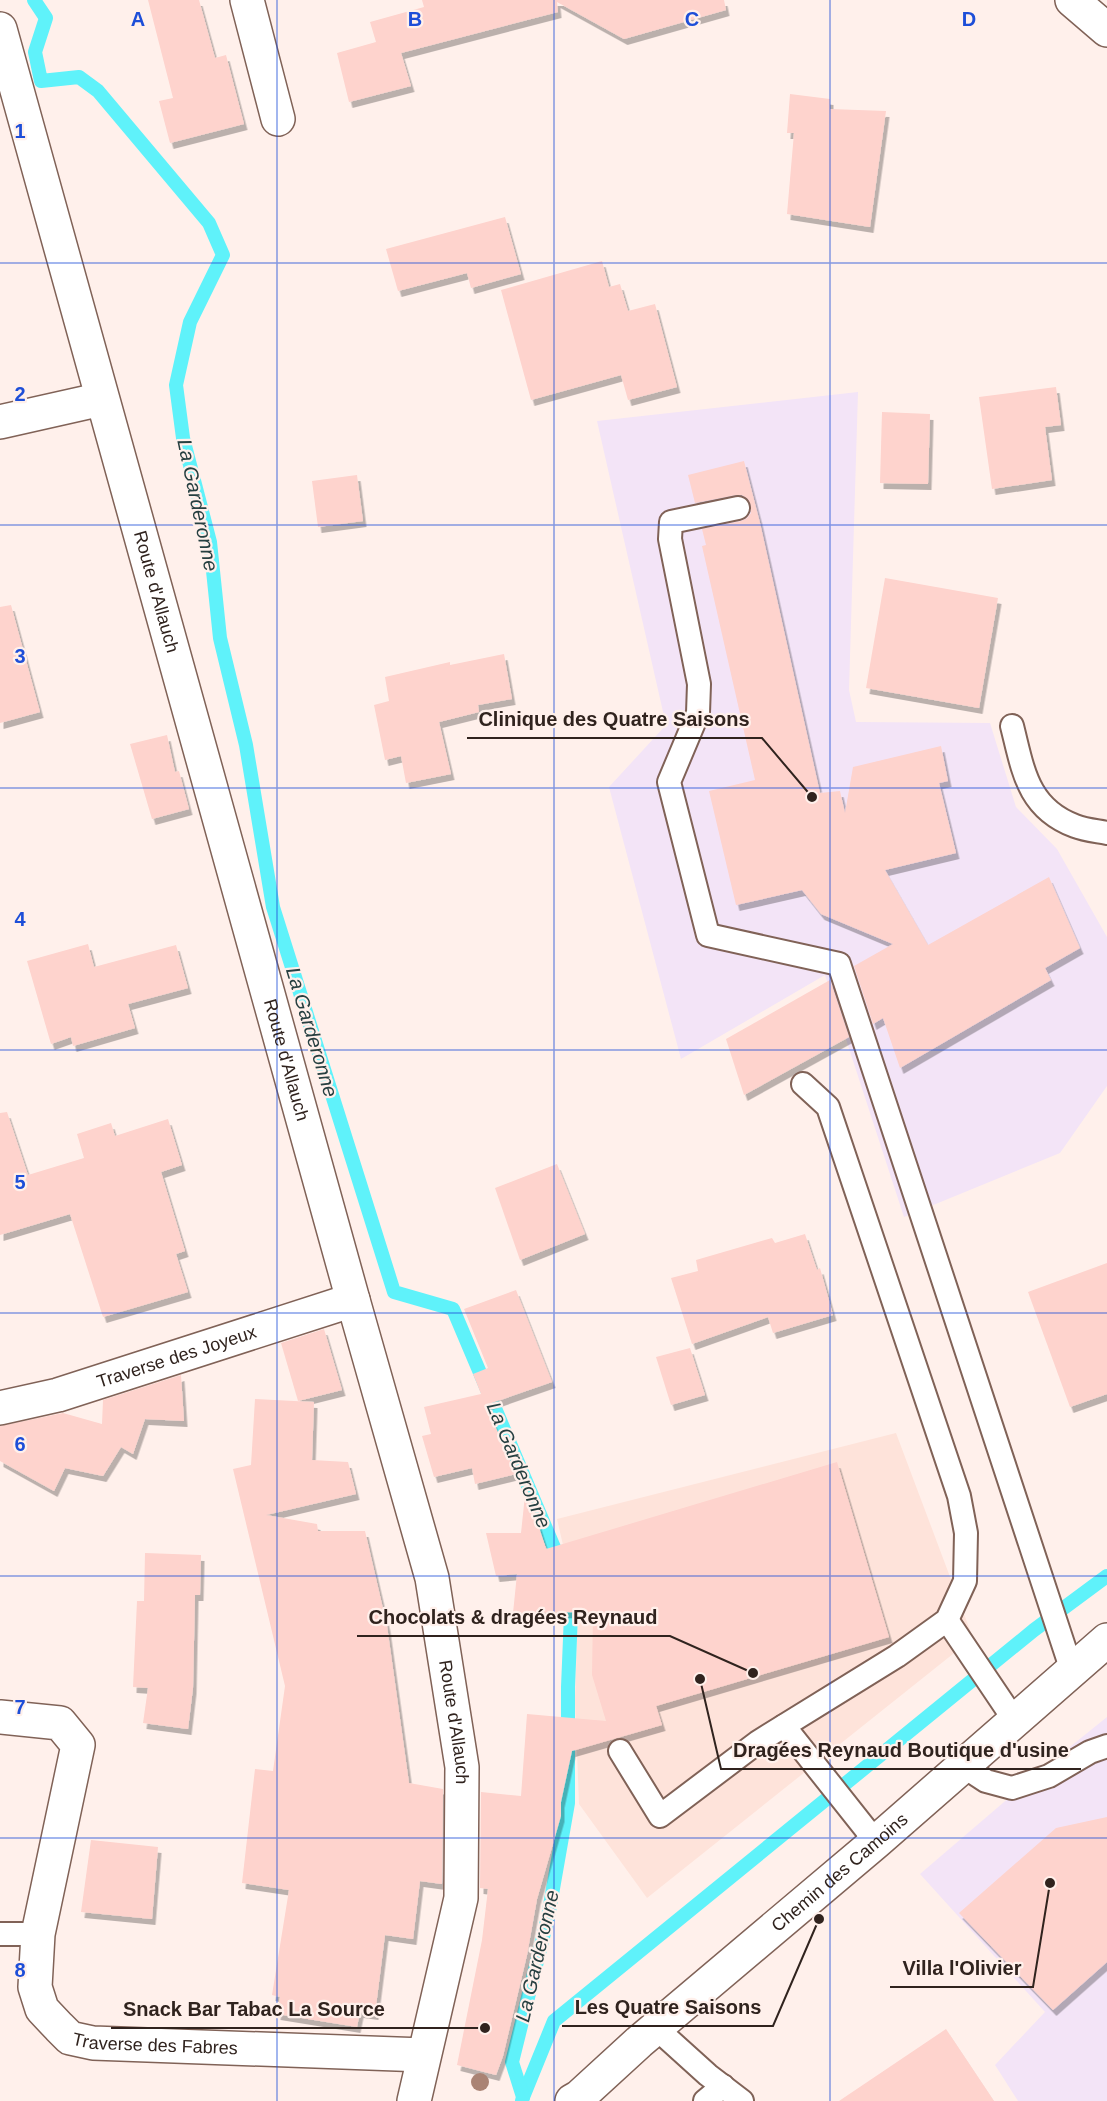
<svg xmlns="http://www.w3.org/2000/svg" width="1107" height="2101" font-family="Helvetica,sans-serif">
  <defs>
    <filter id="shadow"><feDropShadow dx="3.5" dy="6" stdDeviation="0" flood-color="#0004"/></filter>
  </defs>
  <rect width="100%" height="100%" fill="#fff0eb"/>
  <polygon fill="#fee3da" points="896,1433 973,1638 647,1898 579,1804 575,1700 578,1610 557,1519"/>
  <g fill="#f3e4f7">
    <polygon points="858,392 849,690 856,722 990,723 1016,807 1057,849 1107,937 1107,1086 1060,1153 904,1217 825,975 681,1059 609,787 666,725 597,421"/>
    <polygon points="1107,1717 1107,2101 1018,2101 995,2065 1045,2012 920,1874 1045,1767"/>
  </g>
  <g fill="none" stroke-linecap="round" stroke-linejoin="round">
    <g stroke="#5ff2fa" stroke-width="14">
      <polyline points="34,0 46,18 35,52 41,81 79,77 98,91 209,223 223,255 190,322 176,385 183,438 210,542 220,638 246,745 273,907 394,1292 453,1309 561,1564"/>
      <polyline points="523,2097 554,2021 1034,1630 1107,1576"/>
      <polyline points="522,2101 523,2097 512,2062 548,1917 568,1803 568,1687 571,1614 568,1594"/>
    </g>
  </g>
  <g fill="#fed3cd" filter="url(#shadow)">
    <polygon points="148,0 199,0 215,58 226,55 244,124 170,143 159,101 173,98"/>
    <polygon points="422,0 724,0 726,10 624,39 557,2 558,12 401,53 411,86 349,102 337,53 376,42 370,22 424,7"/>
    <polygon points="790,94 830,99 830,109 886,111 870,227 787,214 794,133 787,133"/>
    <polygon points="505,217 521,274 471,288 467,273 398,291 386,249"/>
    <polygon points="602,261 609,287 620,284 628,311 655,304 677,387 628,400 621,375 531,400 501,290"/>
    <polygon points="1056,387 1061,425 1045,427 1052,480 992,489 979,397"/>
    <polygon points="882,412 930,414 928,484 880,483"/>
    <polygon points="744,461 760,523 820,793 840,791 845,813 853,767 941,746 948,781 939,783 956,853 885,870 928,945 1049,877 1080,948 1045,968 1051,980 900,1068 883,1018 873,1024 854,966 893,944 821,914 802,890 736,905 709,791 755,780 702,546 706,545 702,529 741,521 747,518 751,513 751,506 748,499 742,495 736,495 695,503 688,475"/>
    <polygon points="357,475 363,521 318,527 312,481"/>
    <polygon points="885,578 998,598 979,708 866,688"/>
    <polygon points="11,605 40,712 0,723 0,607"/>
    <polygon points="504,654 512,699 478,705 479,712 439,722 451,774 406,783 401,756 385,760 374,705 389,701 385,677 450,662 450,665"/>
    <polygon points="167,735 175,772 179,771 189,809 152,819 130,744"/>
    <polygon points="88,944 94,967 176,945 188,988 128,1004 135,1028 73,1046 71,1037 51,1044 27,961"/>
    <polygon points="830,980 849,1037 744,1095 726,1039"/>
    <polygon points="7,1112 28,1175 84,1158 77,1134 111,1123 115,1136 168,1119 182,1165 161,1172 185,1251 176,1254 188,1292 103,1317 70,1214 0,1235 0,1113"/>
    <polygon points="557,1164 585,1234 520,1260 495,1188"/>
    <polygon points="805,1234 817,1270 820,1268 833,1315 773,1333 768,1317 692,1344 671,1278 698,1271 696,1260 772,1238 775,1243"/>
    <polygon points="1107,1263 1107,1394 1070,1407 1028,1292"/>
    <polygon points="516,1290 552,1382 486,1405 516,1474 475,1484 472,1468 434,1477 422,1436 431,1434 424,1407 481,1394 473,1374 488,1368 464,1309"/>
    <polygon points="324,1329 342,1390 298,1401 281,1343"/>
    <polygon points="690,1348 705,1395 671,1405 656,1357"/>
    <polygon points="181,1375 184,1421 145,1419 133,1454 121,1447 103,1476 65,1468 54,1491 0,1461 0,1426 63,1413 102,1424 103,1400"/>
    <polygon points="255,1399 314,1402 312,1460 348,1462 356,1494 266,1515 317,1524 318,1531 365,1531 387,1626 409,1783 443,1789 442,1884 420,1881 413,1939 385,1935 375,2014 360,2012 357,2027 277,2014 280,1997 272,1995 289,1890 242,1883 255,1769 273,1771 285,1686 233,1469 251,1465"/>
    <polygon points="837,1462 889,1637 656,1706 662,1725 572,1751 561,1802 561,1816 537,1899 527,1955 503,2056 496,2075 457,2065 482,1940 488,1889 480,1888 481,1792 521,1796 527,1714 606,1721 592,1675 593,1612 513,1613 517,1574 496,1576 486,1533 521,1533 526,1486 546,1549"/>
    <polygon points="145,1553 201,1555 200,1595 195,1595 193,1688 188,1729 143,1723 148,1688 133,1687 137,1601 144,1601"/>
    <polygon points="1107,1817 1107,1962 1053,2010 959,1913 1056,1828"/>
    <polygon points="91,1840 158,1847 152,1919 81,1912"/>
    <polygon points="946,2029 994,2101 839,2101"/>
  </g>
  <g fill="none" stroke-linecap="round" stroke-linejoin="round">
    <g stroke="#806257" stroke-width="26">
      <g id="lane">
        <polyline points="738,508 671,522 670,539 699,684 698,713 669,782 708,935 839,964 1072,1671"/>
        <path d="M1012,726C1023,769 1027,808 1075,826C1085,830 1097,831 1107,833"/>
        <polyline points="947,1620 1015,1721"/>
        <polyline points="784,1726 876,1842"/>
        <polyline points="620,1751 660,1816 758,1742 897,1656 947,1620 965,1581 966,1533 959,1496 828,1107 803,1084"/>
        <polyline points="963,1766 986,1781 1012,1788 1049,1776 1090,1752 1107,1746"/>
        <polyline points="0,1934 38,1934"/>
        <polyline points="656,2028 708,2075 742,2101"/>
        <polyline points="705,2101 723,2086"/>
      </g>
    </g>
    <g stroke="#806257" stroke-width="36">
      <g id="street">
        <polyline points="247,0 278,119"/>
        <polyline points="1072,0 1107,30"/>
        <polyline points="0,422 102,399"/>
        <path id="s1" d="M0,1408L58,1395L353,1300"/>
        <path id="s2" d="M0,1717L60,1723L78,1745L38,1934L35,1987L42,2009L59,2027L70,2038L93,2043L424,2055"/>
      </g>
    </g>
    <g stroke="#806257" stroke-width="36">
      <g id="secondary">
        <path id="s3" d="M0,29L353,1300L432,1578L462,1767L461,1898L414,2101"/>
        <path id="s4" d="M572,2101L579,2097L639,2042L876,1842L1107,1640"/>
      </g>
    </g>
    <use href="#lane" stroke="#fff" stroke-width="22"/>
    <use href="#street" stroke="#fff" stroke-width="33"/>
    <use href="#secondary" stroke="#fff" stroke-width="33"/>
  </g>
  <circle fill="#aa8374" cx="480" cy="2082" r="9"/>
  <path fill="none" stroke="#1d4ed8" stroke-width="1.5" stroke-opacity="0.55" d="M277,0V2101M554,0V2101M830,0V2101M0,263H1107M0,525H1107M0,788H1107M0,1050H1107M0,1313H1107M0,1576H1107M0,1838H1107"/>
  <g text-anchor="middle" stroke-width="4.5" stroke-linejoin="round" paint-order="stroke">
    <g font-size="18" fill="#30231e" stroke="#fff0eb">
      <text dy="6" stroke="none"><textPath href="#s3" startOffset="584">Route d'Allauch</textPath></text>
      <text dy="6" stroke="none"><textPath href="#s3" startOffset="1070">Route d'Allauch</textPath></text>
      <text dy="6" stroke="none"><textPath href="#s1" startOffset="184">Traverse des Joyeux</textPath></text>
      <text dy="6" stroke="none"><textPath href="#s3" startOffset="1754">Route d'Allauch</textPath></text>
      <text dy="6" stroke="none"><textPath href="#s4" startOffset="352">Chemin des Camoins</textPath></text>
      <text dy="6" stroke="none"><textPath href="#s2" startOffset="484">Traverse des Fabres</textPath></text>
    </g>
    <g font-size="20" font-style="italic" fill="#263f40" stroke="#fff0eb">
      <text transform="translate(198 505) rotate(78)" y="7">La Garderonne</text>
      <text transform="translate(312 1032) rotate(73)" y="7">La Garderonne</text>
      <text transform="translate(519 1465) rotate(67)" y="7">La Garderonne</text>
      <text transform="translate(537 1956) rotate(-77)" y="7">La Garderonne</text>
    </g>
  </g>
  <g font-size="20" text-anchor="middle" font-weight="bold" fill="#1d4ed8" stroke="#fff0eb" stroke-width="4.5" stroke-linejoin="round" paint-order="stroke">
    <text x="138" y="26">A</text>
    <text x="415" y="26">B</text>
    <text x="692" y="26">C</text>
    <text x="969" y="26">D</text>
    <text x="20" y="138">1</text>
    <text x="20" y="401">2</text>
    <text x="20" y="663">3</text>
    <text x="20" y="926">4</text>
    <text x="20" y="1189">5</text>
    <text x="20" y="1451">6</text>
    <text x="20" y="1714">7</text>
    <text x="20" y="1977">8</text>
  </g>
  <path fill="none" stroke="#30231e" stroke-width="2" d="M812 797L762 738H467M753 1673L670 1636H357M700 1679L721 1769H1081M1050 1883L1033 1987H890M819 1919L773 2026H562M485 2028L396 2028H111"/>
  <g fill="#30231e" stroke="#fff0eb" stroke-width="2">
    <circle cx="812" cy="797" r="6"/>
    <circle cx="753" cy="1673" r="6"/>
    <circle cx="700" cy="1679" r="6"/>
    <circle cx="1050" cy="1883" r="6"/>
    <circle cx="819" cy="1919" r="6"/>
    <circle cx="485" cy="2028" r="6"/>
  </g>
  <g font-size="20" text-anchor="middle" font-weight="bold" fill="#30231e" stroke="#fff0eb" stroke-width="4.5" stroke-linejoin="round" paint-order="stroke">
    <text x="614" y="726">Clinique des Quatre Saisons</text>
    <text x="513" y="1624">Chocolats &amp; dragées Reynaud</text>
    <text x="901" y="1757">Dragées Reynaud Boutique d'usine</text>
    <text x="962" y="1975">Villa l'Olivier</text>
    <text x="668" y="2014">Les Quatre Saisons</text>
    <text x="254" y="2016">Snack Bar Tabac La Source</text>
  </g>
</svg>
